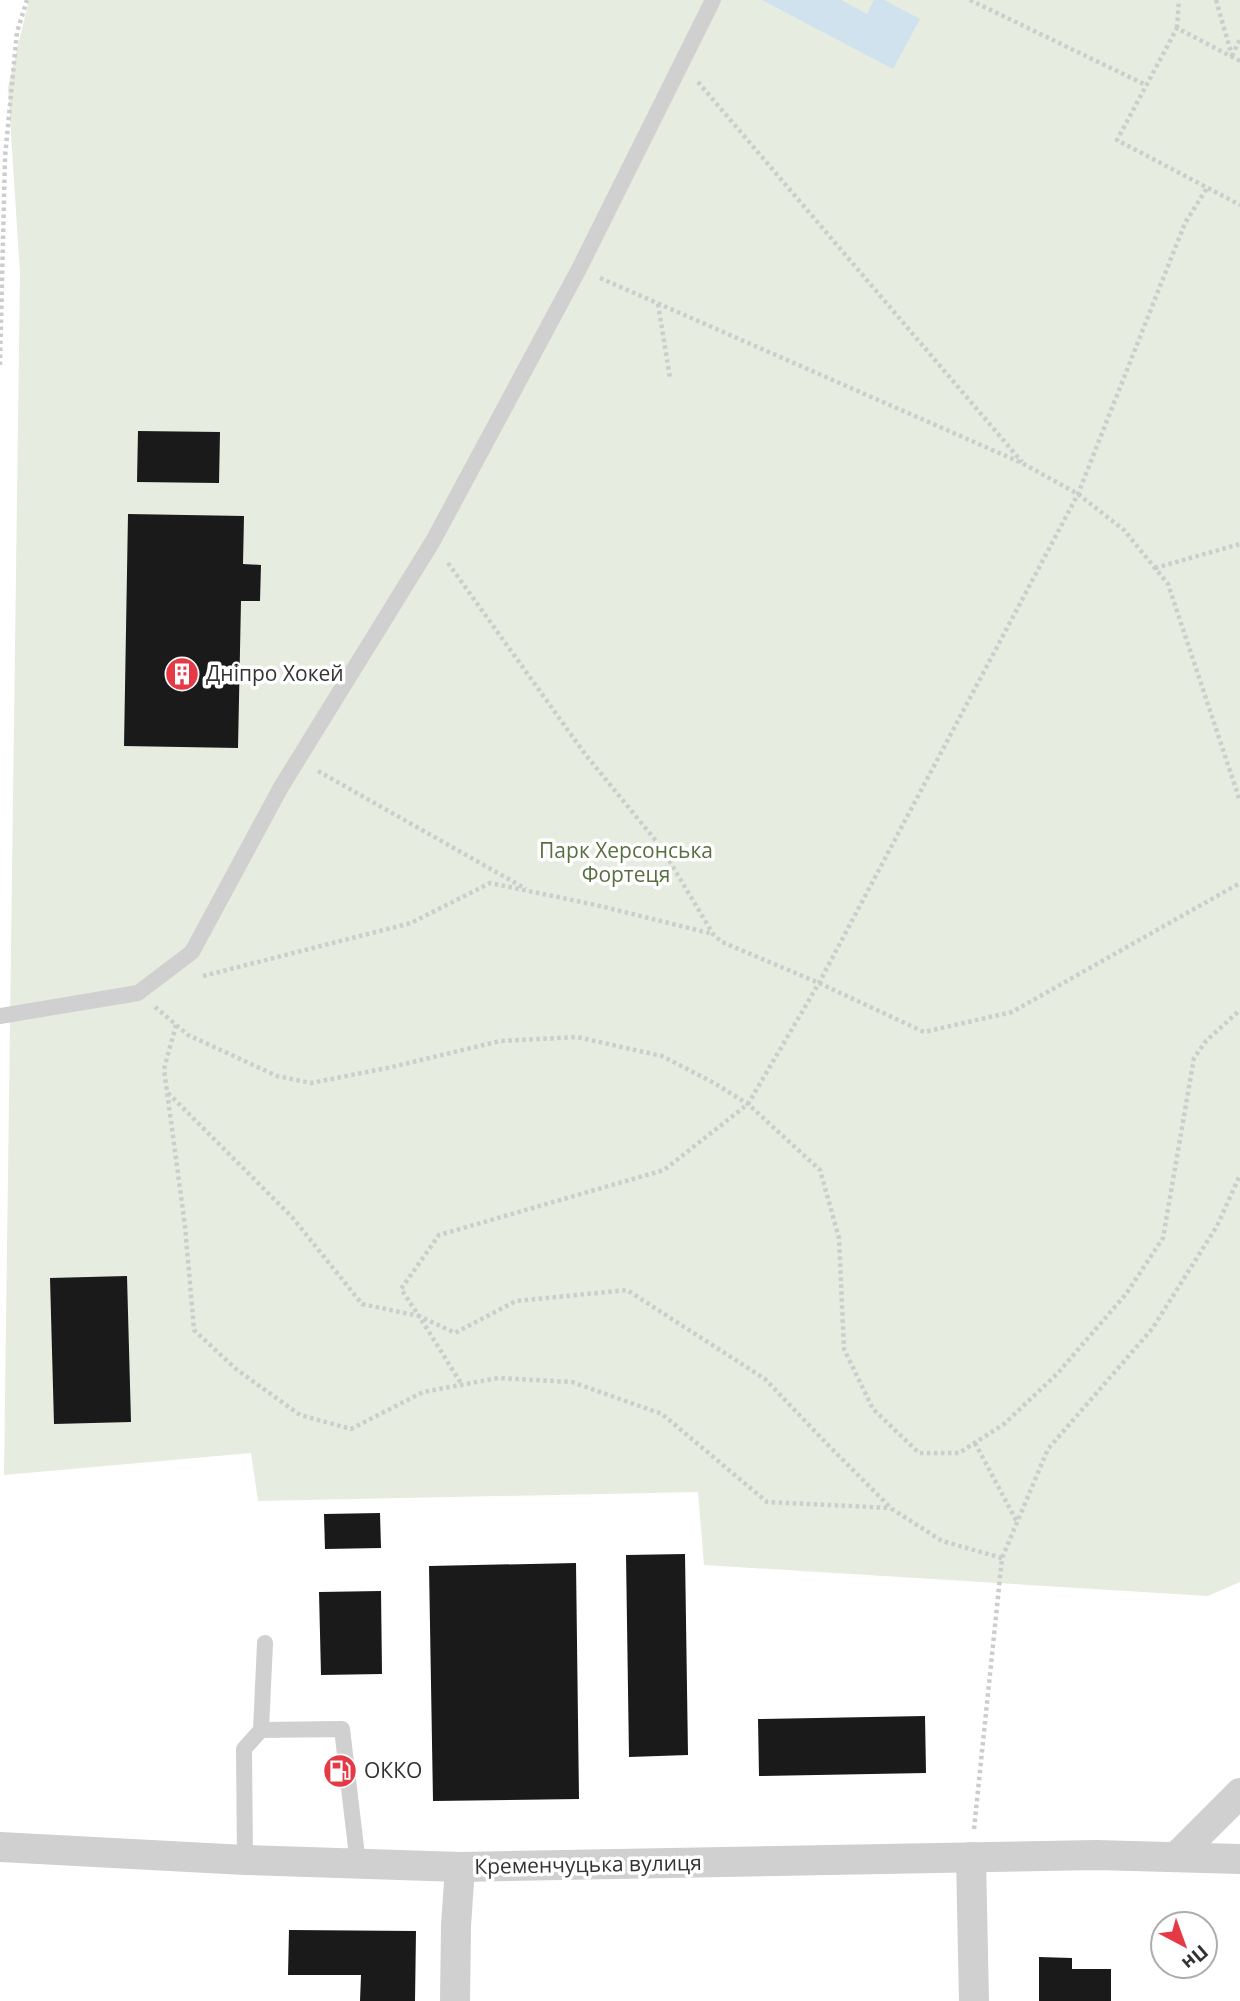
<svg xmlns="http://www.w3.org/2000/svg" width="1240" height="2001" font-family="'Open Sans',sans-serif">
  <rect width="100%" height="100%" fill="#fff"/>
  <polygon fill="#e6ecdf" points="29,0 1240,0 1240,1582 1208,1596 704,1565 698,1492 258,1501 251,1453 4,1475 20,273 8,87"/>
  <polygon fill="#cfe2ee" points="762,0 841,0 867,14 874,0 884,0 920,19 893,69"/>
  <g fill="#1a1a1a">
    <polygon points="138,431 220,432 219,483 137,482"/>
    <polygon points="128,514 244,516 243,564 261,565 260,601 241,601 238,748 124,746"/>
    <polygon points="127,1276 131,1422 54,1424 50,1278"/>
    <polygon points="380,1513 381,1548 325,1549 324,1514"/>
    <polygon points="685,1554 688,1755 629,1757 626,1555"/>
    <polygon points="576,1563 579,1799 433,1801 429,1566"/>
    <polygon points="381,1591 382,1674 321,1675 319,1592"/>
    <polygon points="925,1716 926,1773 759,1776 758,1719"/>
    <polygon points="289,1930 416,1931 415,2001 360,2001 361,1975 288,1975"/>
    <polygon points="1039,1957 1072,1958 1072,1969 1111,1969 1111,2001 1039,2001"/>
  </g>
  <g fill="none" stroke-linecap="round" stroke-linejoin="round">
    <g stroke="#cdcdcd" stroke-width="4.5" stroke-dasharray="3.5 3.5" stroke-linecap="butt">
      <polyline points="970,0 1146,85"/>
      <polyline points="1216,0 1232,56"/>
      <polyline points="1177,28 1179,0"/>
      <polyline points="1232,56 1240,39"/>
      <polyline points="1240,61 1177,28 1117,140 1240,205"/>
      <polyline points="698,82 1022,462"/>
      <polyline points="600,278 1022,463 1078,494 1124,530 1168,584 1240,801"/>
      <polyline points="658,304 670,378"/>
      <polyline points="0,365 5,157 17,32 27,0"/>
      <polyline points="448,563 585,754 661,847 713,934 722,942 819,983 924,1032 1012,1012 1240,883"/>
      <polyline points="1155,568 1240,544"/>
      <polyline points="318,771 526,889"/>
      <polyline points="203,976 411,923 490,883 596,905 713,934"/>
      <polyline points="155,1007 188,1035 277,1076 311,1083 392,1067 500,1041 577,1037 662,1056 714,1083 748,1104 820,1170 839,1238 844,1349 873,1409 919,1453 959,1453 1004,1424 1057,1374 1126,1294 1163,1238 1194,1058 1206,1041 1240,1010"/>
      <polyline points="176,1025 164,1069 185,1226 194,1330 236,1369 300,1415 351,1429 423,1392 498,1378 572,1382 662,1414 767,1502 891,1508"/>
      <polyline points="168,1093 292,1217 362,1304 419,1316 462,1385"/>
      <polyline points="975,1443 1017,1522"/>
      <polyline points="1002,1558 942,1541 892,1509 829,1446 765,1379 627,1290 516,1301 455,1333 419,1316 401,1289 439,1235 664,1170 748,1104 819,983 1078,494 1185,223 1207,188"/>
      <polyline points="974,1829 1002,1558 1048,1449 1152,1329 1217,1226 1240,1175"/>
    </g>
    <g stroke="#d0d0d0" stroke-width="16">
      <polyline points="0,1016 138,993 192,952 281,787 433,541 579,269 713,0"/>
      <polyline points="261,1730 342,1729 358,1864"/>
      <polyline points="245,1860 244,1749 261,1730 265,1643"/>
    </g>
    <g stroke="#d0d0d0" stroke-width="30">
      <polyline points="0,1847 245,1860 460,1867 1096,1855 1240,1859"/>
      <polyline points="1177,1856 1240,1793"/>
      <polyline points="971,1857 974,2001"/>
      <polyline points="455,2001 456,1926 460,1867"/>
    </g>
  </g>
  <defs>
    <g id="building-disc" transform="scale(1.75)"><circle r="9.5" fill="#e63946" stroke="#fff"/><path d="M-4-6H4V6H1V3H-1V6H-4ZM-2.5-4.3h1.7v1.8h-1.7ZM.8-4.3h1.7v1.8H.8ZM-2.5-1h1.7V.8h-1.7ZM.8-1h1.7V.8H.8Z" fill="#fff"/></g>
    <g id="fuel-disc" transform="scale(1.75)"><circle r="9.5" fill="#e63946" stroke="#fff"/><path d="M-5.5-6h7V0h2V4h1.3V-2.5L3-4.5l.8-.8L6-3V5H2.5V1h-1V6h-7ZM-4.2-4.7v3.2H.2V-4.7Z" fill="#fff"/></g>
  </defs>
  <g fill-rule="evenodd">
    <use href="#building-disc" x="182" y="674"/>
    <use href="#fuel-disc" x="340" y="1771"/>
  </g>
  <g text-anchor="middle" stroke-width="7" stroke-linejoin="round" paint-order="stroke">
    <g font-size="21" fill="#333" stroke="#fff" text-anchor="start">
      <text x="206" y="681">Дніпро Хокей</text>
      <text x="364" y="1778">ОККО</text>
    </g>
    <g font-size="21" fill="#56703f" stroke="#fff">
      <text x="626" y="858">Парк Херсонська<tspan x="626" dy="24">Фортеця</tspan></text>
    </g>
    <g font-size="21" fill="#333" stroke="#fff">
      <text transform="translate(588 1865) rotate(-1)" y="7">Кременчуцька вулиця</text>
    </g>
  </g>
  <g transform="translate(1184 1945) rotate(139)"><circle r="33" fill="#ffffff" stroke="#adadad" stroke-width="2"/>
  <path d="M0-5L12 26L0 18L-12 26Z" fill="#e63946"/>
  <text y="-10" font-size="19" font-weight="bold" text-anchor="middle" fill="#333333">Пн</text>
  </g>
</svg>
